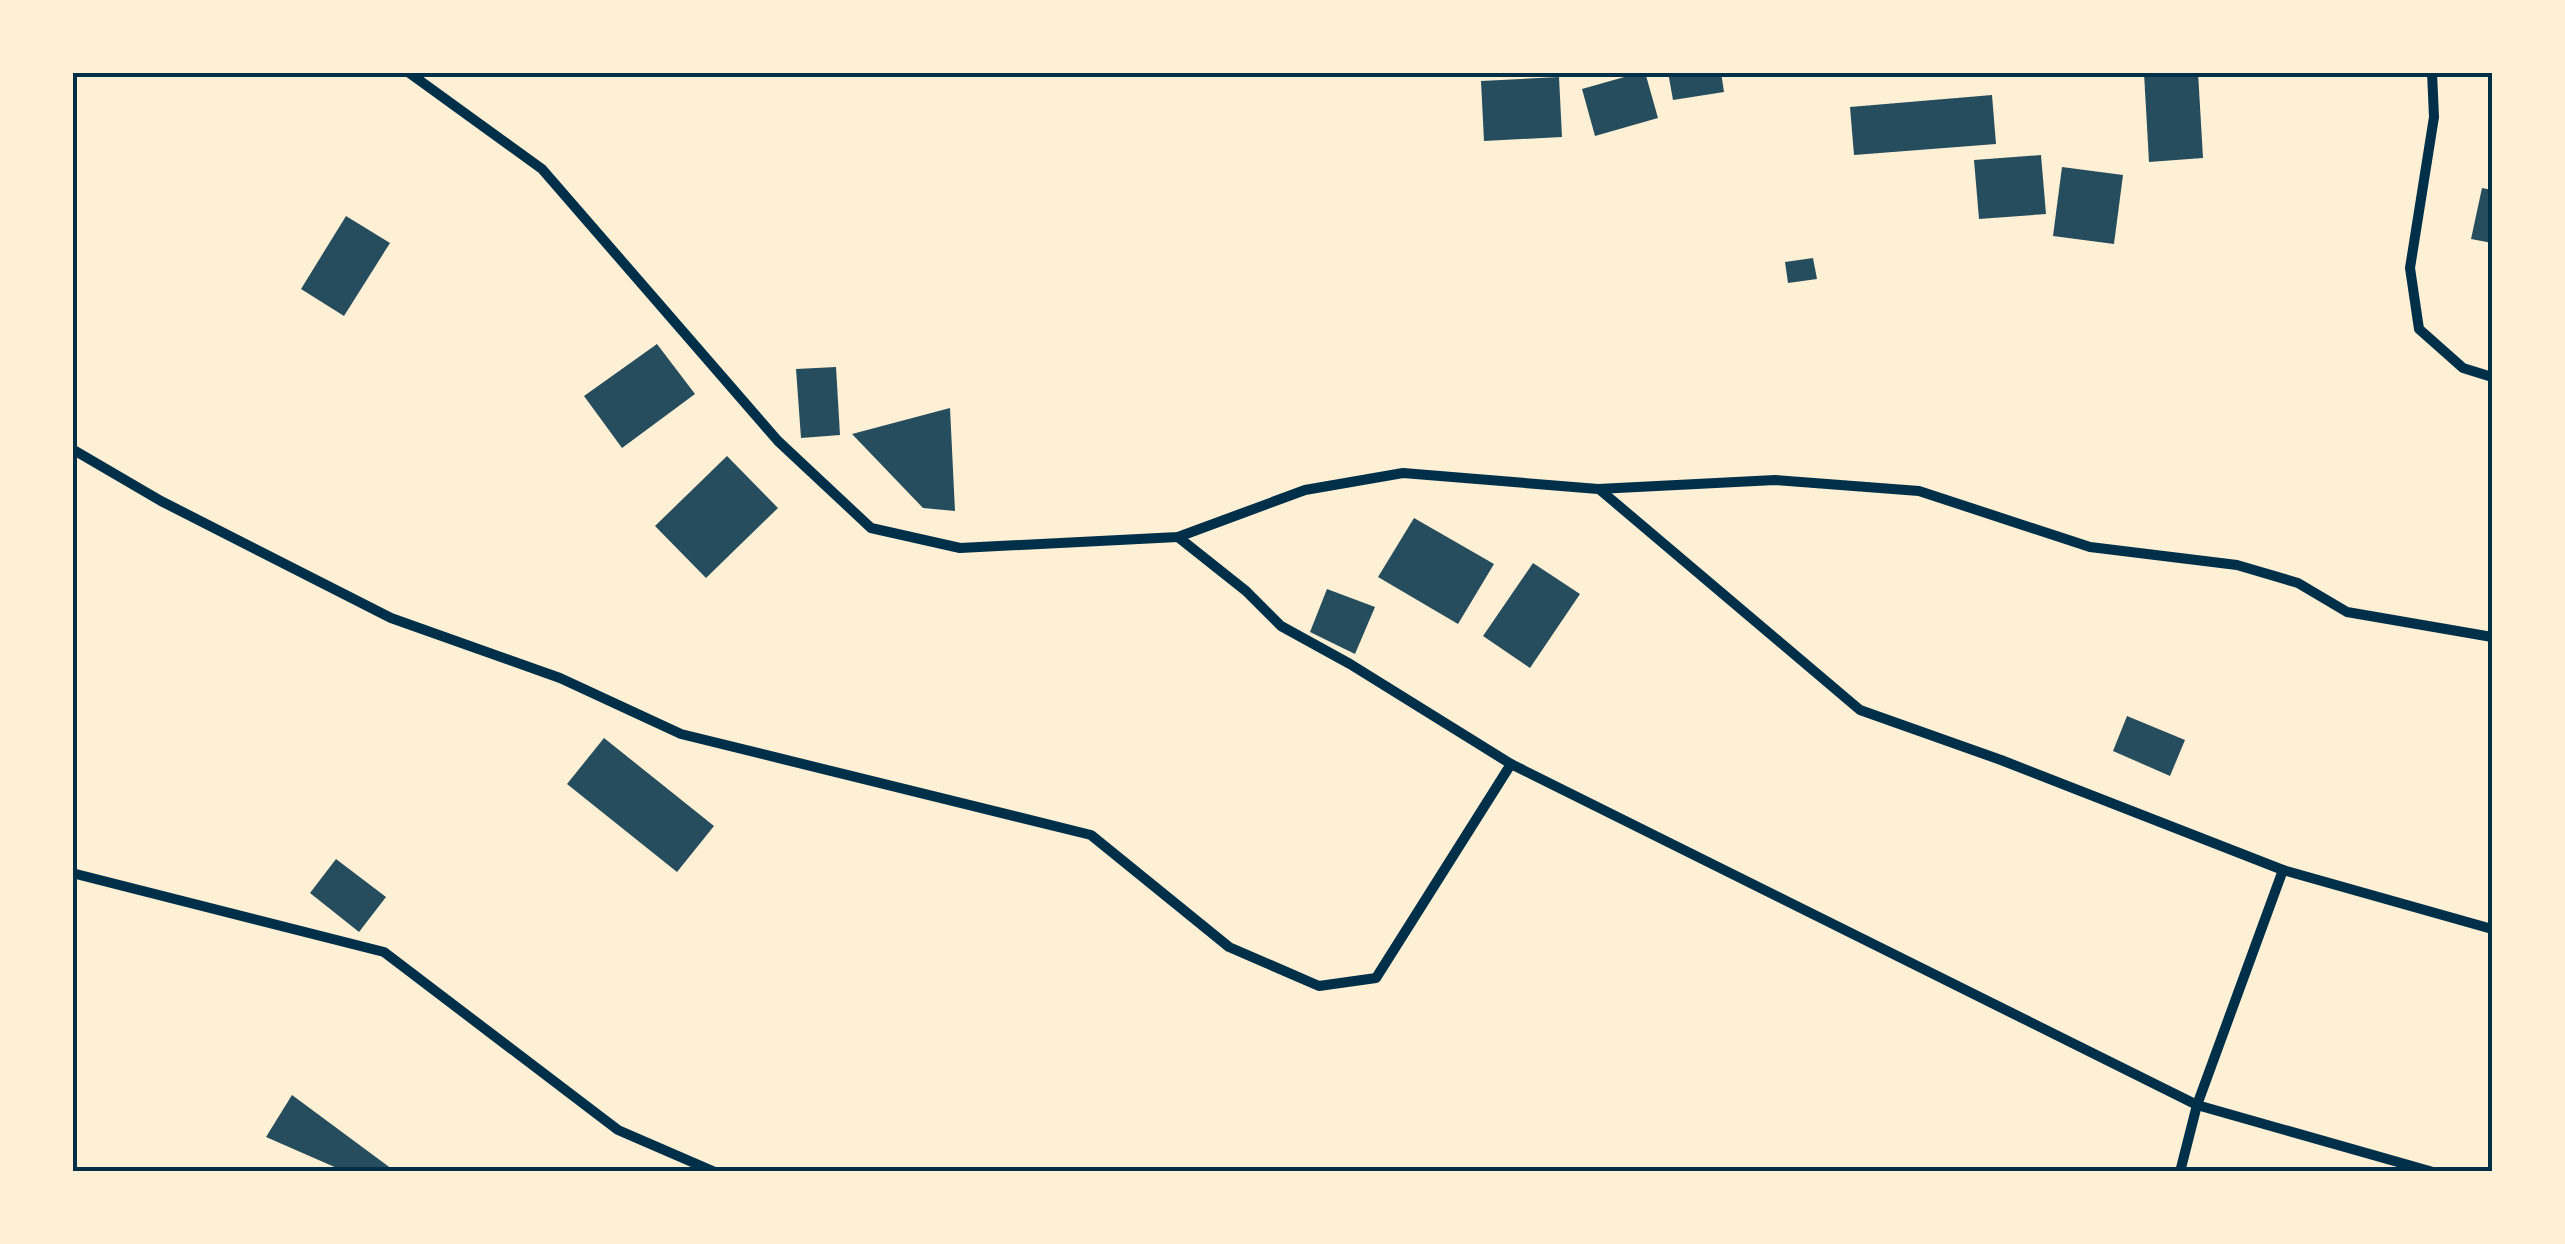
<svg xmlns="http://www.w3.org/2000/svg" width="2565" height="1244" font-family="Figtree,sans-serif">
  <rect width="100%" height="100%" fill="#fdf0d5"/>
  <g fill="#264d5e">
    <polygon points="1642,72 1645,72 1658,118 1595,136 1582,89"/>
    <polygon points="1668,72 1721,72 1724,92 1673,100"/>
    <polygon points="2198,72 2203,158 2149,162 2144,73"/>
    <polygon points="1559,77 1562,137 1484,141 1481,81"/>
    <polygon points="1992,95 1996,144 1854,155 1850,107"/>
    <polygon points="2041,155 2046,214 1979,219 1974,160"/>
    <polygon points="2062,167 2123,175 2114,244 2053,236"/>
    <polygon points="2482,188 2492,190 2492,243 2471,239"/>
    <polygon points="346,216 390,243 344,316 301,289"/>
    <polygon points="1813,258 1817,279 1788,283 1785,262"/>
    <polygon points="657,344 695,394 622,448 584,396"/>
    <polygon points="836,367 840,435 801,438 796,369"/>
    <polygon points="950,408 955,511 923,508 852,434"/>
    <polygon points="727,456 778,508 706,578 655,526"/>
    <polygon points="1414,518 1494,564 1458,624 1378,577"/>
    <polygon points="1533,563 1580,594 1530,668 1483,636"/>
    <polygon points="1327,589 1375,607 1355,654 1310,632"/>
    <polygon points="2127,716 2185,740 2170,776 2113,751"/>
    <polygon points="604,738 714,826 677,872 567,784"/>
    <polygon points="336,859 386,897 359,932 310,893"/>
    <polygon points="292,1095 396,1172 346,1172 266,1137"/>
  </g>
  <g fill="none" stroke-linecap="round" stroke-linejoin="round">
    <g stroke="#003049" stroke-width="10">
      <polyline points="408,72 542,169 778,441 871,528 960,548 1178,537 1305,490 1403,473 1598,489 1775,480 1919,491 2090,547 2237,565 2298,583 2347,612 2492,637"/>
      <polyline points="2432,72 2434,117 2410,268 2419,329 2463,368 2492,377"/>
      <polyline points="72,449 161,501 391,618 560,678 681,734 1091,835 1229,947 1319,986 1376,978 1511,764"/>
      <polyline points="1599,489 1860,710 2001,760 2283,870 2492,929"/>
      <polyline points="1178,537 1246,591 1281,626 1350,664 1511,764 2197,1105 2433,1172"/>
      <polyline points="72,873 384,952 618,1130 715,1172"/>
      <polyline points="2180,1172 2197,1105 2283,870"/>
    </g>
  </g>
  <rect width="2565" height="1244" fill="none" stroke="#fdf0d5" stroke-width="150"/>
  <rect x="75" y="75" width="2415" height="1094" fill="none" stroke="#003049" stroke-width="4"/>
</svg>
